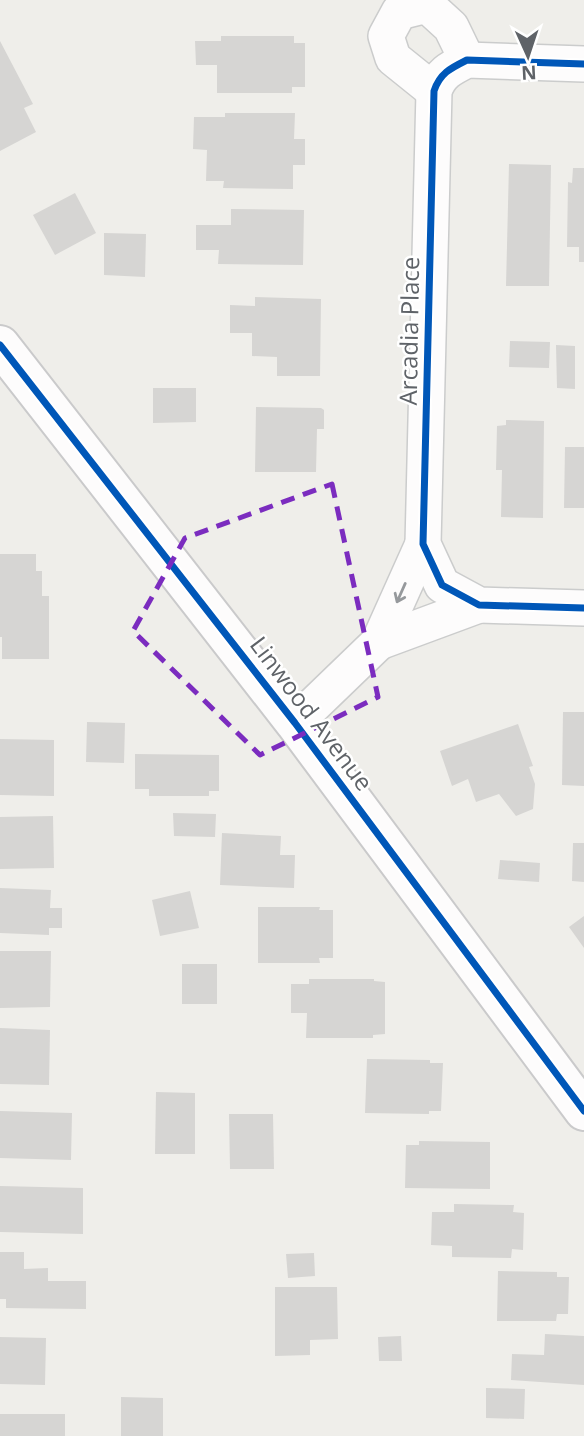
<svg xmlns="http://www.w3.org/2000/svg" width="584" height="1436" font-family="'Open Sans',sans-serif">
  <rect width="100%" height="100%" fill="#efeeea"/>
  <g fill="#d6d5d3">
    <polygon points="221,36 294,36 294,43 305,43 305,87 292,87 292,93 217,93 217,65 196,65 195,41 221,41"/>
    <polygon points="0,41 33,104 24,108 36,132 0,151"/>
    <polygon points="225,113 295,113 294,139 305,139 305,165 293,165 293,189 223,188 224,181 206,181 207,150 193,149 194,117 225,117"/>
    <polygon points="509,164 551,165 549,286 506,286"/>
    <polygon points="573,168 584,168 584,262 579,262 579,247 567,247 568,182 572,183"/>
    <polygon points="75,193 96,233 55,255 33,215"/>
    <polygon points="231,209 304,210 303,265 218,264 219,250 196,250 196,225 231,225"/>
    <polygon points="104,233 146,234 145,277 104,275"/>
    <polygon points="255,297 321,299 320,376 277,376 277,357 252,356 252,333 230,333 230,305 255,306"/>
    <polygon points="510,341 550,342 549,368 509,367"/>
    <polygon points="556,345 575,346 575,389 557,388"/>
    <polygon points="153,388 196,388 196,422 153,423"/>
    <polygon points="256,407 321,408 324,410 324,429 317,429 316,472 255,472"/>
    <polygon points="506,420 544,421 543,518 501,517 502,470 496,470 497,426 506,425"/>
    <polygon points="565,447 584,447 584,508 564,508"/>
    <polygon points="0,554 36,554 36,571 42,571 42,596 49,596 49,659 2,659 2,637 0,637"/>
    <polygon points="563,712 584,712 584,786 562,785"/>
    <polygon points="87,722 125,723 124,763 86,762"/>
    <polygon points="518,724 533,766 529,767 535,784 533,809 516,816 499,794 476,802 468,779 452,786 440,751"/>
    <polygon points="0,739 54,740 54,796 0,795"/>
    <polygon points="135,754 219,755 219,791 209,791 209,796 149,796 149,789 135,789"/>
    <polygon points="173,813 216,814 215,837 174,836"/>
    <polygon points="53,816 54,868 0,869 0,817"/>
    <polygon points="222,833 281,836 280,855 295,855 294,888 220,885"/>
    <polygon points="573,843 584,843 584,882 572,881"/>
    <polygon points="500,860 540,863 539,882 498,879"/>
    <polygon points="0,888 51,890 50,908 62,908 62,928 49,928 49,935 0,933"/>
    <polygon points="190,891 199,928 160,936 152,900"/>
    <polygon points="258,907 320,907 319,910 333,910 333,958 319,958 320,963 258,963"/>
    <polygon points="584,916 584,948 569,927"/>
    <polygon points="0,951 51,951 50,1007 0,1008"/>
    <rect x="182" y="964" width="35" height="40"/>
    <polygon points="309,979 374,979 374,981 385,982 385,1034 373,1035 373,1038 306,1038 307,1013 291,1013 291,984 309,984"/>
    <polygon points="0,1028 50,1030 49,1085 0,1084"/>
    <polygon points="367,1059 430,1060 430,1063 443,1063 441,1111 429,1111 429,1114 365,1113"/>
    <polygon points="156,1092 195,1093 195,1154 155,1154"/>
    <polygon points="0,1111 72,1113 71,1160 0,1158"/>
    <polygon points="229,1114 273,1114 274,1169 230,1169"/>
    <polygon points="419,1141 490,1142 490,1189 405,1188 406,1145 419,1145"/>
    <polygon points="0,1186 83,1188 83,1234 0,1232"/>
    <polygon points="454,1204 514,1205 513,1212 524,1213 523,1250 512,1249 511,1258 452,1257 452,1246 431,1245 432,1212 454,1212"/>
    <polygon points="0,1252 24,1252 24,1269 48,1268 48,1281 86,1281 86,1309 6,1308 6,1299 0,1299"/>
    <polygon points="314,1253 315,1276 288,1278 286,1254"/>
    <polygon points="498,1271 557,1272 557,1277 569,1277 568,1314 557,1314 556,1321 497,1321"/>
    <polygon points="275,1287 337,1287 338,1339 310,1340 310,1355 275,1356"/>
    <polygon points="545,1334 584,1336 584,1385 511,1380 512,1354 544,1355"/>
    <polygon points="401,1336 402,1361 379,1361 378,1337"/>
    <polygon points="0,1337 46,1338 45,1385 0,1384"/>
    <polygon points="486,1388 525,1389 524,1419 486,1418"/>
    <polygon points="121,1397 163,1398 163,1436 121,1436"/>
    <rect x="0" y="1414" width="65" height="22"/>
  </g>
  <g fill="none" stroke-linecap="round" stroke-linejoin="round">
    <g stroke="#cbcccc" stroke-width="38">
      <g id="street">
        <path d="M584,64L467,60C451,68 440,73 434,91L423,544L442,585L479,605L584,608"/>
        <polyline points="434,91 393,58 386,36 399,12 427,5 451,27 467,60"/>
        <polyline points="379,642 479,605"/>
        <polyline points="295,723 379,642 423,544"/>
      </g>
    </g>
    <g stroke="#cacacb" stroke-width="42">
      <polyline id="secondary" points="0,345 295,723 584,1111"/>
    </g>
    <use href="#street" stroke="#fdfcfc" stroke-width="35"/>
    <use href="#secondary" stroke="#fdfcfc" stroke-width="38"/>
    <g stroke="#fff" stroke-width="11">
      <g id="cycleway">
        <path d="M584,64L467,60C451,68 440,73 434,91L423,544L442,585L479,605L584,608"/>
        <polyline points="0,345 295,723 584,1111"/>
      </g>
    </g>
    <use href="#cycleway" stroke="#0057b8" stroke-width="7"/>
  </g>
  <defs><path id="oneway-shaft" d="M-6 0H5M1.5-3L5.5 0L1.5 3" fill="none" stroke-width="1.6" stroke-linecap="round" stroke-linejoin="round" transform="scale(1.75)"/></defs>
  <use stroke="#96999c" href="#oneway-shaft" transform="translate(401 593) rotate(114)"/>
  <path fill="none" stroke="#7b2cbf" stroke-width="5" stroke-dasharray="14 9" stroke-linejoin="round" d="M332,484L378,697L260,755L133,631L185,538Z"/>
  <g text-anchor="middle" stroke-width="5" stroke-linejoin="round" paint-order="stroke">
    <g font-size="24" fill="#5f6368" stroke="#fff">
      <text transform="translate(410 331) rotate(-89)" y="8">Arcadia Place</text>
      <text transform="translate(311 714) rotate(53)" y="8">Linwood Avenue</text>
    </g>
  </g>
  <g transform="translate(528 56) rotate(177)" stroke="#ffffff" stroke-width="5" paint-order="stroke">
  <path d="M0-5L12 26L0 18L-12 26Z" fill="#5f6368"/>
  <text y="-10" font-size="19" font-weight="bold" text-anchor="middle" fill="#5f6368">N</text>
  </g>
</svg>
